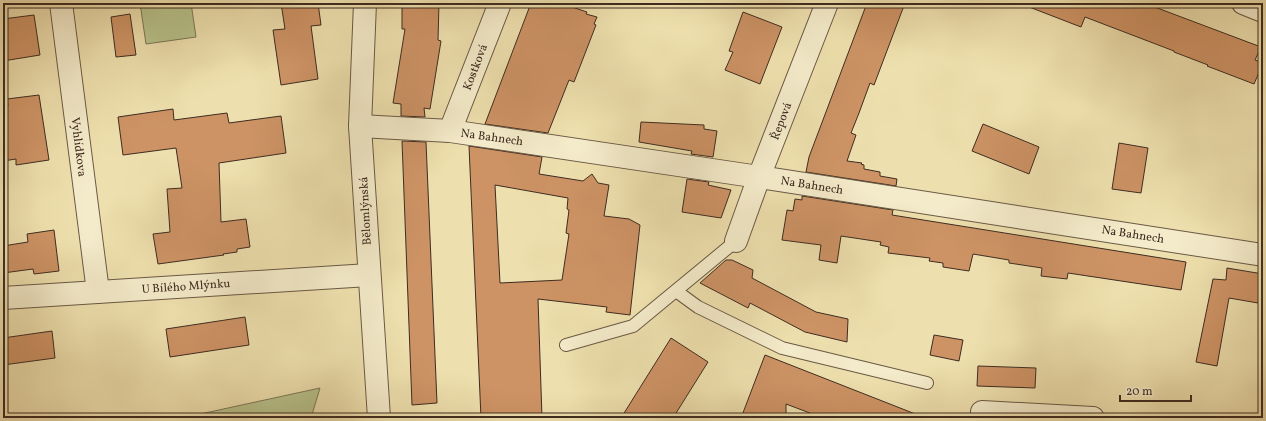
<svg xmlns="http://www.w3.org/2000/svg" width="1266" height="421" font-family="Vollkorn,serif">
  <rect width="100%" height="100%" fill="#eee0ae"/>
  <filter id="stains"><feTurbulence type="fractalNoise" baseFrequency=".005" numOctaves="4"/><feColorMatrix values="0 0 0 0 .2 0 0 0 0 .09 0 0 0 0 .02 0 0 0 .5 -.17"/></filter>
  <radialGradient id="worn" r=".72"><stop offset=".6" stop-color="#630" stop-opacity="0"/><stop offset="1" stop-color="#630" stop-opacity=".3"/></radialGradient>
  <g fill="#b8c28b" stroke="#7b7756">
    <polygon points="140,3 191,3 196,37 146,44"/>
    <polygon points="320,388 311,418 182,418"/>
  </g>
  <g fill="#cd9365" stroke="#3e2c21" fill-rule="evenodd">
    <polygon points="281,3 318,3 321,25 311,26 318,79 281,85 273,30 285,29"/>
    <polygon points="402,3 439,3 438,40 441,41 430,109 424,108 425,117 401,116 401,104 393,103 405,29 402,29"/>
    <polygon points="531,3 560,3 587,12 586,14 597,17 594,24 596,25 574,82 569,80 548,133 485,124"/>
    <polygon points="867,3 905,3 874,85 870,83 859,113 851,133 856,135 847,161 862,163 861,164 864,165 864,169 880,172 880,176 897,179 896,186 806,172 809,157"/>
    <polygon points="1024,3 1144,3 1261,47 1255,60 1263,63 1254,84 1207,66 1208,65 1174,52 1174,51 1085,17 1081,27 1024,5"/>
    <polygon points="743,12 782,27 760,84 725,70 733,52 729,51"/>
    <polygon points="130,14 136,55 116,57 111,17"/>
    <polygon points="34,15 40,55 3,61 3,19"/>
    <polygon points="39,95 49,160 16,165 16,159 3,161 3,107 8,106 7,99"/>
    <polygon points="173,109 174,120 227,113 229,123 281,116 286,153 219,163 221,222 246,219 250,247 237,249 237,252 223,254 224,255 158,264 153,234 170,232 167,189 182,188 176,148 123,155 118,117"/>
    <polygon points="641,122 704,125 704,129 717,131 713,157 691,154 692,151 639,142"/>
    <polygon points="983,124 1039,147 1029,174 972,151"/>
    <polygon points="402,141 426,142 437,403 412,405"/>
    <polygon points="1119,143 1148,148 1141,193 1112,189"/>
    <path d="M469,146L542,157L539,174L583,181L592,174L598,183L609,185L604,216L629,219L640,225L630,315L606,312L607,307L538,299L542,418H481ZM495,185L568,198L567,209L569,210L566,233L569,234L562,280L500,283Z"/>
    <polygon points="687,179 709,182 708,185 731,190 721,218 682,212"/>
    <polygon points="802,196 893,210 892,215 1186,262 1181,290 1068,273 1067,279 1041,276 1042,268 1009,263 1009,260 973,254 969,271 943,267 943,263 929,261 930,258 888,253 889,247 880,245 881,242 841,236 837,263 819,260 821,245 782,240 787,210 793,211 795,199 802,200"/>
    <polygon points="54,230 59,271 34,274 33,269 3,273 3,246 28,242 27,234"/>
    <polygon points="726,260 732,260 753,270 752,278 816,312 848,319 847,342 805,332 750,303 748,308 700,283"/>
    <polygon points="1227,268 1263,274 1258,303 1229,298 1217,366 1196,362 1213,279 1226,280"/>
    <polygon points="245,317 249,345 170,357 166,329"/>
    <polygon points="52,331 55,358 3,365 3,338"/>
    <polygon points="934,335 963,340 959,361 930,355"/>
    <polygon points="671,338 708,362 673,418 621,418"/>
    <polygon points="765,355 923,417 923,418 823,418 786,404 786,418 741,418"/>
    <polygon points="978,366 1036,368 1035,388 977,386"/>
  </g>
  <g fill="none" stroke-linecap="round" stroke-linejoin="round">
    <g stroke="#6a5944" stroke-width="14">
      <g id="service">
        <polyline points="676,291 698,307 782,348 927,383"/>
        <polyline points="566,345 633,326 736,241"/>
      </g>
    </g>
    <g stroke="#6a5944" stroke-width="24">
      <g id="minor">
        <polyline points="61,3 98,292"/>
        <polyline points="365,3 360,126 379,418"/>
        <polyline points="1243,3 1263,11"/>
        <polyline points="360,126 450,131 759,177 1263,255"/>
        <polyline points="450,131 500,3"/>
        <polyline points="736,241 759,177 827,3"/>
        <polyline points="3,298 369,275"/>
        <polyline points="982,412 1093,418"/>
      </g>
    </g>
    <use href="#service" stroke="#f4ebca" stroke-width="12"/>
    <use href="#minor" stroke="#f4ebca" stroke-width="22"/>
  </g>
  <g text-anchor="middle" stroke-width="3" stroke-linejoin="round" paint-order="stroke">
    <g font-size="12" fill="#3e2c21" stroke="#f4ebca">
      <text transform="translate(475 67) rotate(-69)" y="4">Kostková</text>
      <text transform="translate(781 121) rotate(-69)" y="4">Řepová</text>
      <text transform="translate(492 137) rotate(8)" y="4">Na Bahnech</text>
      <text transform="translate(79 147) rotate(83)" y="4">Vyhlídkova</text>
      <text transform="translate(812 185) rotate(9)" y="4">Na Bahnech</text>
      <text transform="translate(365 211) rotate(-93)" y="4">Bělomlýnská</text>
      <text transform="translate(1133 234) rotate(9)" y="4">Na Bahnech</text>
      <text transform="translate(186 286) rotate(-4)" y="4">U Bílého Mlýnku</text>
    </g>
  </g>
  <rect width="1266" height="421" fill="none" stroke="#eee0ae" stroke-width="16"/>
  <rect x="4" y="4" width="1258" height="413" fill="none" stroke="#3e2c21" stroke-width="2"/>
  <rect x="8" y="8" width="1250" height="405" fill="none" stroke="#3e2c21"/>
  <path d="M1120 395v6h71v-6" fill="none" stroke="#3e2c21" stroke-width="2"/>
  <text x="1126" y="395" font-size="12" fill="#3e2c21" stroke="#f4ebca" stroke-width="3" paint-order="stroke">20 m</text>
  <rect width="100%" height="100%" filter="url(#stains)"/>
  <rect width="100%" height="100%" fill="url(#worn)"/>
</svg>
